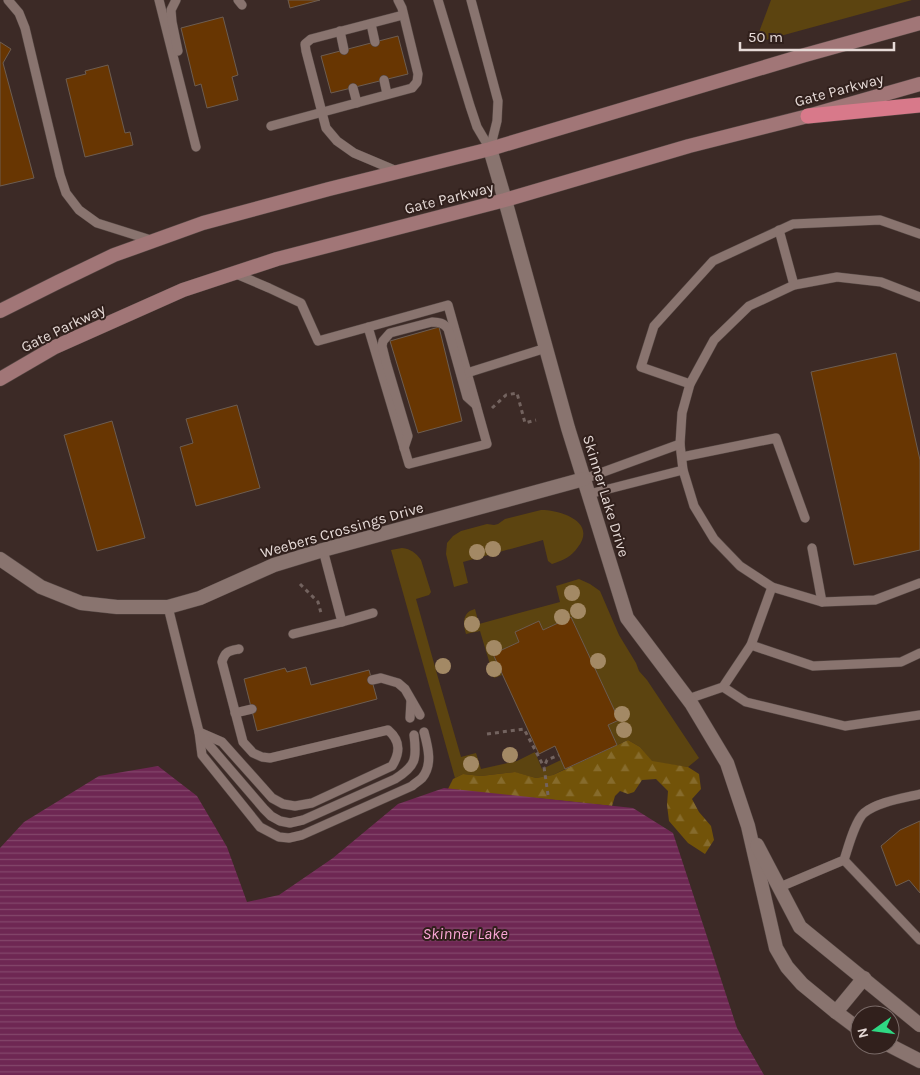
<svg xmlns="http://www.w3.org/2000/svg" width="920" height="1075" font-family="Karla,sans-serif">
  <defs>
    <pattern id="forest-firs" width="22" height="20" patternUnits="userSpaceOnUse" patternTransform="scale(1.25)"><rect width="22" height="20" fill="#725309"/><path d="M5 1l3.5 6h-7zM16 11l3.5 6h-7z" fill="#866b2c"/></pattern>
    <pattern id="water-rules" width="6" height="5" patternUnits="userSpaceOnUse" patternTransform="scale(1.25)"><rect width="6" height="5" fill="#6e2753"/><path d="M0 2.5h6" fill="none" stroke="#83466b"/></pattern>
  </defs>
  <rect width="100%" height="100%" fill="#3c2a26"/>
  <g fill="#5c4410">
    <polygon points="771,0 912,0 755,43"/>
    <path d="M541,510C561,510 597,522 578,547C571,557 564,560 552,564L548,561L543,540L463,562L468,583L454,587L446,554L447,543L453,536L461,531L487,524L494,525L498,524L505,519Z"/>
    <path d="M402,548C411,549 416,553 421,560L431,592L429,595L416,599L437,674L461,757L476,753L481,769L517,761L535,752L542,769L561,760L565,769L553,775L536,778L514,772L481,776L463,774L455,778L391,550Z"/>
    <path d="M579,579L590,584L600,591L619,635L636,663L639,671L647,680L699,758L688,767L652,762L640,747L628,740L617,745L608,725L619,720L571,617L543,630L539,621L515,632L519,642L493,654L502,675L494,678L480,631L466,634C463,624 462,612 475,609L479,624L560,602L556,586Z"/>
  </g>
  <polygon fill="url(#forest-firs)" points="628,740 640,747 652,761 688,767 699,774 701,789 692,799 699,812 711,826 714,840 705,854 688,843 669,821 667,805 668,791 656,779 642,780 634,792 628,794 620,791 615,796 612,806 527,797 445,795 453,779 463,774 481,776 515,772 536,778 553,775"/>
  <polygon fill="url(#water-rules)" points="158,766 197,796 227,847 247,902 279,895 333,858 398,804 444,788 633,808 673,833 737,1028 764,1075 0,1075 0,848 24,822 99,776"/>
  <g fill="#683602" stroke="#6d5d51">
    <polygon points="288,0 320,0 290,8"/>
    <polygon points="223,17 238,75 232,77 238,100 207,108 201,84 195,86 181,28"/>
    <polygon points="398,36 408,74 331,93 321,56"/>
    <polygon points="0,42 11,49 3,63 34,178 0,186"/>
    <polygon points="108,65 125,133 130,132 133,145 85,157 66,79 86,74 85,71"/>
    <polygon points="439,327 462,421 418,433 390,341"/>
    <polygon points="896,353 920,460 920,550 854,565 811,372"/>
    <polygon points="237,405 260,488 196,506 180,447 193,443 186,419"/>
    <polygon points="112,421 145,538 97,551 64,435"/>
    <polygon points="571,617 619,720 608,725 617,745 565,769 555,746 539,754 493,654 519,642 515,632 539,621 543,630"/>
    <polygon points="306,667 311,685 369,670 377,699 257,731 244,679 285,668 287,672"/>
    <polygon points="920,821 920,893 909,880 896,886 881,846 900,830"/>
  </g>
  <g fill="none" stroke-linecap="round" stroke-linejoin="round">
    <g stroke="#554743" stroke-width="10">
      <g id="service">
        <polyline points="8,0 19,13 25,28 60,175 66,193 79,210 97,223 154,241"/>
        <polyline points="159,0 196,147"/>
        <polyline points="176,0 171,10 172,22 178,51"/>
        <polyline points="238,0 242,5"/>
        <polyline points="438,0 470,106 477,127 490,149"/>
        <polyline points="471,0 498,101 497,121 490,149"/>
        <polyline points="371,24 375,42"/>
        <polyline points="340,31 344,50"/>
        <polyline points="384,80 387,94"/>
        <polyline points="353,88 357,103"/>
        <polyline points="271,126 412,88 417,82 418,74 402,8 398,0"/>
        <polyline points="399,172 354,153 337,141 326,128 306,51 305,44 311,39 403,15"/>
        <polyline points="779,230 794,285"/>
        <polyline points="234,273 269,288 301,303 318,341 448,305 487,444 409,464 368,327"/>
        <polyline points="920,297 881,282 837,277 794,285 749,306 714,340 690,384 682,413 680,444 683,470 694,506 714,539 740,566 772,587 822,602 875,600 920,583"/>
        <polyline points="467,373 546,348"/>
        <polyline points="690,384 641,367 654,326 713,261 793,224 880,220 920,234"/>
        <path d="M404,448L408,436L386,362L382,346L383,341L390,333L432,322C439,322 444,323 448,329L467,397L476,405"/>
        <polyline points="682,457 776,438 805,518"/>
        <polyline points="584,479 680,444"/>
        <polyline points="589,494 683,470"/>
        <polyline points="812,548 822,602"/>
        <polyline points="323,550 342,622 373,613"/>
        <path d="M168,607L199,732L202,755L260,827L279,837L289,838L302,835L412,786C415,783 419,781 422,778C433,765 428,747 424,732"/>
        <polyline points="293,634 342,622"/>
        <polyline points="751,645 813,666 901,662 920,653"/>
        <polyline points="372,680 381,678 398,683 405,689 420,715"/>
        <polyline points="723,687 746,702 845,726 920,715"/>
        <polyline points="688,699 723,687 751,645 772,587"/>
        <polyline points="235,713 252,709"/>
        <polyline points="410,718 411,700"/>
        <path d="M199,732L222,742L272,798L283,804L295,806L312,803L392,766C400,753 401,741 388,730L270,758L262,757L253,753L243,742L222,662C225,651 229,651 239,649"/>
        <path d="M201,734L209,745L264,809L271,816L280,821L290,823L303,820L395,779C416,766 417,759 414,735"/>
        <polyline points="844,860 920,940"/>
        <path d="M780,887L844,860C848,848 855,821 864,813C877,802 904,798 920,794"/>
      </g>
    </g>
    <g stroke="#554743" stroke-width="15">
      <g id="minor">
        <polyline points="490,149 505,200 568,428 627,618 691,703 727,763 748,826 776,948 787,967 802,984 836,1012 860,1030"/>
        <polyline points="0,559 41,587 81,603 117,607 168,607 200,598 274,565 323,550 584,479"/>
        <polyline points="757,845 800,927 920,1025"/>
        <polyline points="836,1012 864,978"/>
        <polyline points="889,1045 920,1061"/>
      </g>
    </g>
    <g stroke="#554743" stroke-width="15">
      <g id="secondary">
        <polyline points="0,311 58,282 114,255 203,223 329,189 490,149 805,55 920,23"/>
        <polyline points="0,379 55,347 183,290 277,259 505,200 689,146 808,116 920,84"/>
      </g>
    </g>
    <g stroke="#554743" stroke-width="16">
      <polyline id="motorway" points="808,116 920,105"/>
    </g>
    <g stroke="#73635f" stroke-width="3" stroke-dasharray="4 4" stroke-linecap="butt">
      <polyline points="492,408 506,395 517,393 525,423 536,420"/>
      <polyline points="300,584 318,602 321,613"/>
      <polyline points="487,734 524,729 544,767"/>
      <polyline points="548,795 544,767 547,760 559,755"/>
    </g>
    <use href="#service" stroke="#89746f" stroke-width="9"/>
    <use href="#minor" stroke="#89746f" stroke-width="14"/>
    <use href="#secondary" stroke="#a17677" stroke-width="14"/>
    <use href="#motorway" stroke="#d8798a" stroke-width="15"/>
  </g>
  <g fill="#a38965">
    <circle cx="493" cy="549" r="8"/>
    <circle cx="477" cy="552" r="8"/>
    <circle cx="572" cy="593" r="8"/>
    <circle cx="578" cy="611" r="8"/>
    <circle cx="562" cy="617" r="8"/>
    <circle cx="472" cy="624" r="8"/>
    <circle cx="494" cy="648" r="8"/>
    <circle cx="598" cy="661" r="8"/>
    <circle cx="443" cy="666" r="8"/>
    <circle cx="494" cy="669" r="8"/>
    <circle cx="622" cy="714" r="8"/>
    <circle cx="624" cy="730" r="8"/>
    <circle cx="510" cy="755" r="8"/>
    <circle cx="471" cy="764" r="8"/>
  </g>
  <g text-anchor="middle" stroke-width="4" stroke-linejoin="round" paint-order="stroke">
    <g font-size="15" fill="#e6dad7" stroke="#31201c">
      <text transform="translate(839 90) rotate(-15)" y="5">Gate Parkway</text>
      <text transform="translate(449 198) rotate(-14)" y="5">Gate Parkway</text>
      <text transform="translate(63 328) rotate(-26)" y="5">Gate Parkway</text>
      <text transform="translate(606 496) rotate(73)" y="5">Skinner Lake Drive</text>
      <text transform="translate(342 530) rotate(-16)" y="5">Weebers Crossings Drive</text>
    </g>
    <g font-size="16" font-style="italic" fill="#fca7d7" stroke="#31201c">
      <text x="465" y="939">Skinner Lake</text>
    </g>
  </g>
  <g transform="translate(875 1030) rotate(256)"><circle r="24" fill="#31201c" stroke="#796a67"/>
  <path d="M0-4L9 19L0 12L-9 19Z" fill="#2fd883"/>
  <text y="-8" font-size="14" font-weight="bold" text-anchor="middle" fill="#e6dad7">N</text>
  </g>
  <path d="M740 42v8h154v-8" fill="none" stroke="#e6dad7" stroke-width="2.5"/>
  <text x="748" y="42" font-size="15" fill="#e6dad7" stroke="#31201c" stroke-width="4" paint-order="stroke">50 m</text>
</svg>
